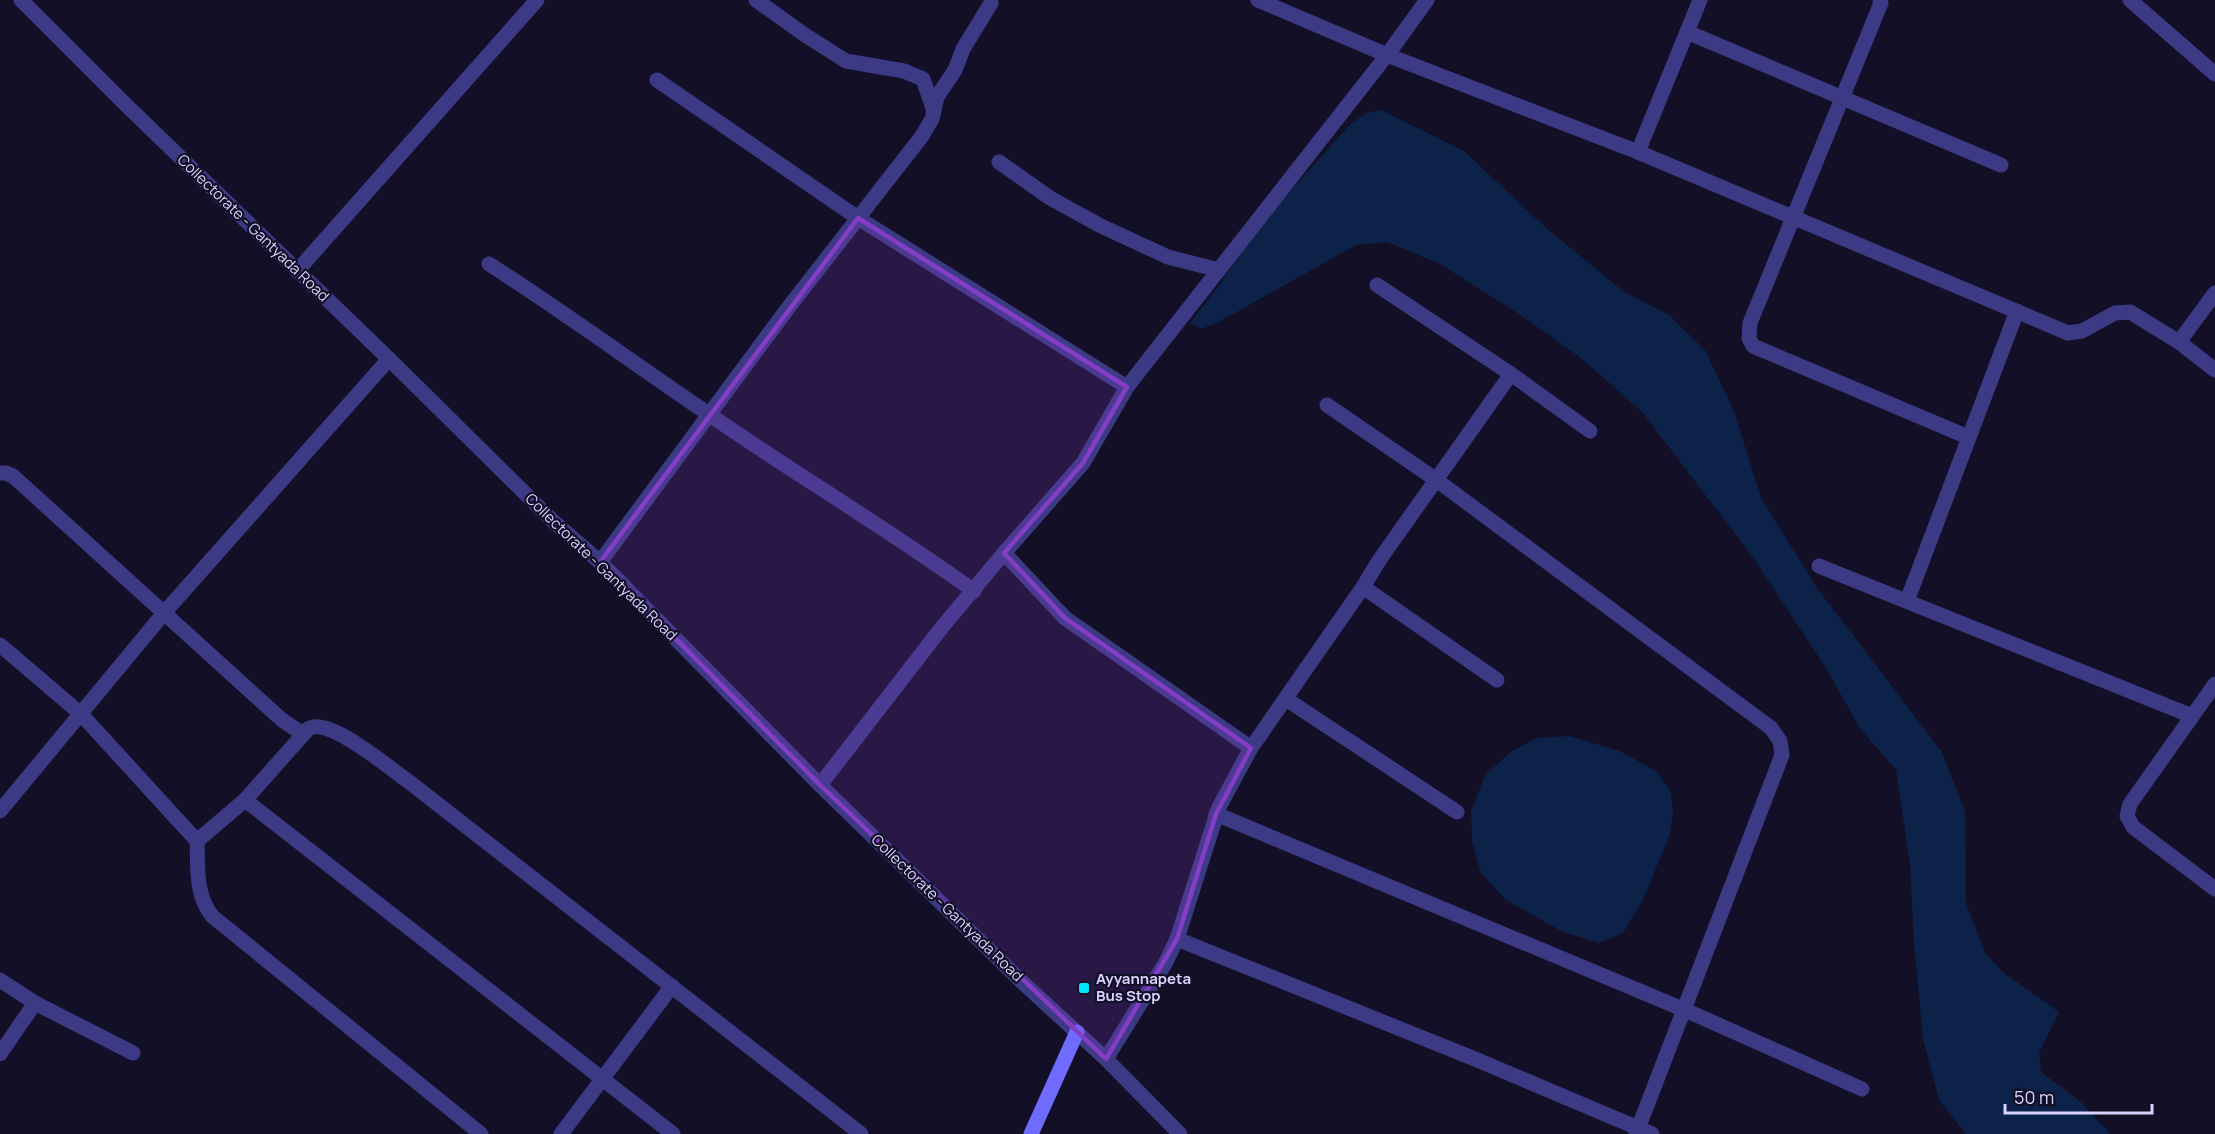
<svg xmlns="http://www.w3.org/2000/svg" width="2215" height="1134" font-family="Manrope,sans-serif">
  <rect width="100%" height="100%" fill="#130f26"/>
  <g fill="#0c2248">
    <polygon points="1381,110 1464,151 1545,227 1624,292 1669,315 1705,350 1734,411 1761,498 1817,588 1942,752 1965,812 1966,903 1985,953 2004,973 2059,1012 2039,1053 2041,1072 2081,1102 2110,1134 1966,1134 1939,1100 1923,1039 1914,943 1910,864 1896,770 1859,727 1826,668 1754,559 1643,413 1581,358 1519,314 1440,264 1387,242 1356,245 1217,323 1201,329 1190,323 1218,287 1245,245 1281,201 1350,125 1366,113"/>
    <polygon points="1570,736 1622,752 1657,772 1671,792 1673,811 1670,834 1643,900 1623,933 1599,943 1563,932 1506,900 1481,873 1472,841 1471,812 1485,775 1512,751 1537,738"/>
  </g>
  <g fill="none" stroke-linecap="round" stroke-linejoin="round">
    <g stroke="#3d3a85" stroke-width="15">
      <polyline points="756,0 805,35 846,61 904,71 923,79 934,111"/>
      <polyline points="1258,0 1387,55 1638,152 2068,333 2082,331 2115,313 2130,312 2179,342 2215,370"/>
      <polyline points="1880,0 1881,3 1750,323 1749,338 1753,346 1968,437"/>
      <polyline points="2130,0 2215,74"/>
      <polyline points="1687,32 2001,165"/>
      <polyline points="657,80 858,218 1127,387"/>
      <polyline points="1638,152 1700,0"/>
      <polyline points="999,162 1050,198 1101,226 1168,257 1219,270"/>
      <path d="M489,264C564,312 636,365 710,415C797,475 888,529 974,591"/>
      <polyline points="297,271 537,0"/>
      <polyline points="1377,285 1511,374 1590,431"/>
      <polyline points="2179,342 2215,293"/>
      <polyline points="1327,405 1435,479 1771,728 1780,741 1782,755 1636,1134"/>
      <polyline points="0,473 6,473 13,476 282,720 303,734"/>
      <polyline points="1004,553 1065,618 1251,748"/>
      <polyline points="600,562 788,308 922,136 932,119 937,97 955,70 963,49 991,3"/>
      <polyline points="1819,566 2192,716"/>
      <polyline points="1363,587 1497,680"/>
      <polyline points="1907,601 2017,311"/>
      <path d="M0,645L81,714L197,841C198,867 195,894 212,916L481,1134"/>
      <polyline points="2215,684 2130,804 2127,816 2133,827 2215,889"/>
      <polyline points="1286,699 1457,812"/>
      <polyline points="820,785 943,626 1004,553 1083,463 1127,387 1387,55 1427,0"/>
      <polyline points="245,800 673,1134"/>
      <polyline points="0,811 164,613 389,359"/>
      <polyline points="1216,814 1685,1010 1862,1089"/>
      <path d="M197,841L245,800L308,729C328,715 390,769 408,781L861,1134"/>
      <polyline points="1177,939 1475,1059 1652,1134"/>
      <polyline points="0,980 35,1003 133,1053"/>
      <polyline points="0,1054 35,1003"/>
      <polyline points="1106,1059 1166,962 1177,939 1219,807 1251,748 1363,587 1380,559 1511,374"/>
      <polyline points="561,1134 672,986"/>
    </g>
    <polyline stroke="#3d3a85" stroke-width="15" points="21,0 123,102 389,359 554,522 600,562 820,785 1021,981 1106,1059 1180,1134"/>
    <polyline stroke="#6f6bff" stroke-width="15" points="1031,1134 1077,1032"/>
  </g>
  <path fill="#843dc5" fill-opacity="0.2" stroke="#843dc5" stroke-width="4.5" stroke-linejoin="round" d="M858,218L1127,387L1083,463L1004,553L1065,618L1251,748L1216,814L1177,939L1106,1059L820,785L600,562Z"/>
  <rect fill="#00e5ff" stroke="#130f26" stroke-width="2" x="1078" y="982" width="12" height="12" rx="3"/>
  <g text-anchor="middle" stroke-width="4.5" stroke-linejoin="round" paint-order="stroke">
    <g font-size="15" fill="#d9d4ff" stroke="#130f26">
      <text transform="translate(253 228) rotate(44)" y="5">Collectorate - Gantyada Road</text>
      <text transform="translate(601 567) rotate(44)" y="5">Collectorate - Gantyada Road</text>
      <text transform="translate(947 908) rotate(44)" y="5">Collectorate - Gantyada Road</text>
    </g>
    <g font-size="15" font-weight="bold" fill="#d9d4ff" stroke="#130f26" text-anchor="start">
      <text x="1096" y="984">Ayyannapeta<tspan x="1096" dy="17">Bus Stop</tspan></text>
    </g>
  </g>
  <path d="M2005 1104v9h147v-9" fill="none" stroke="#d9d4ff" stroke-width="3"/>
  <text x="2014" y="1104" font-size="18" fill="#d9d4ff" stroke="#130f26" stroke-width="4.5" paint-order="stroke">50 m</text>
</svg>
